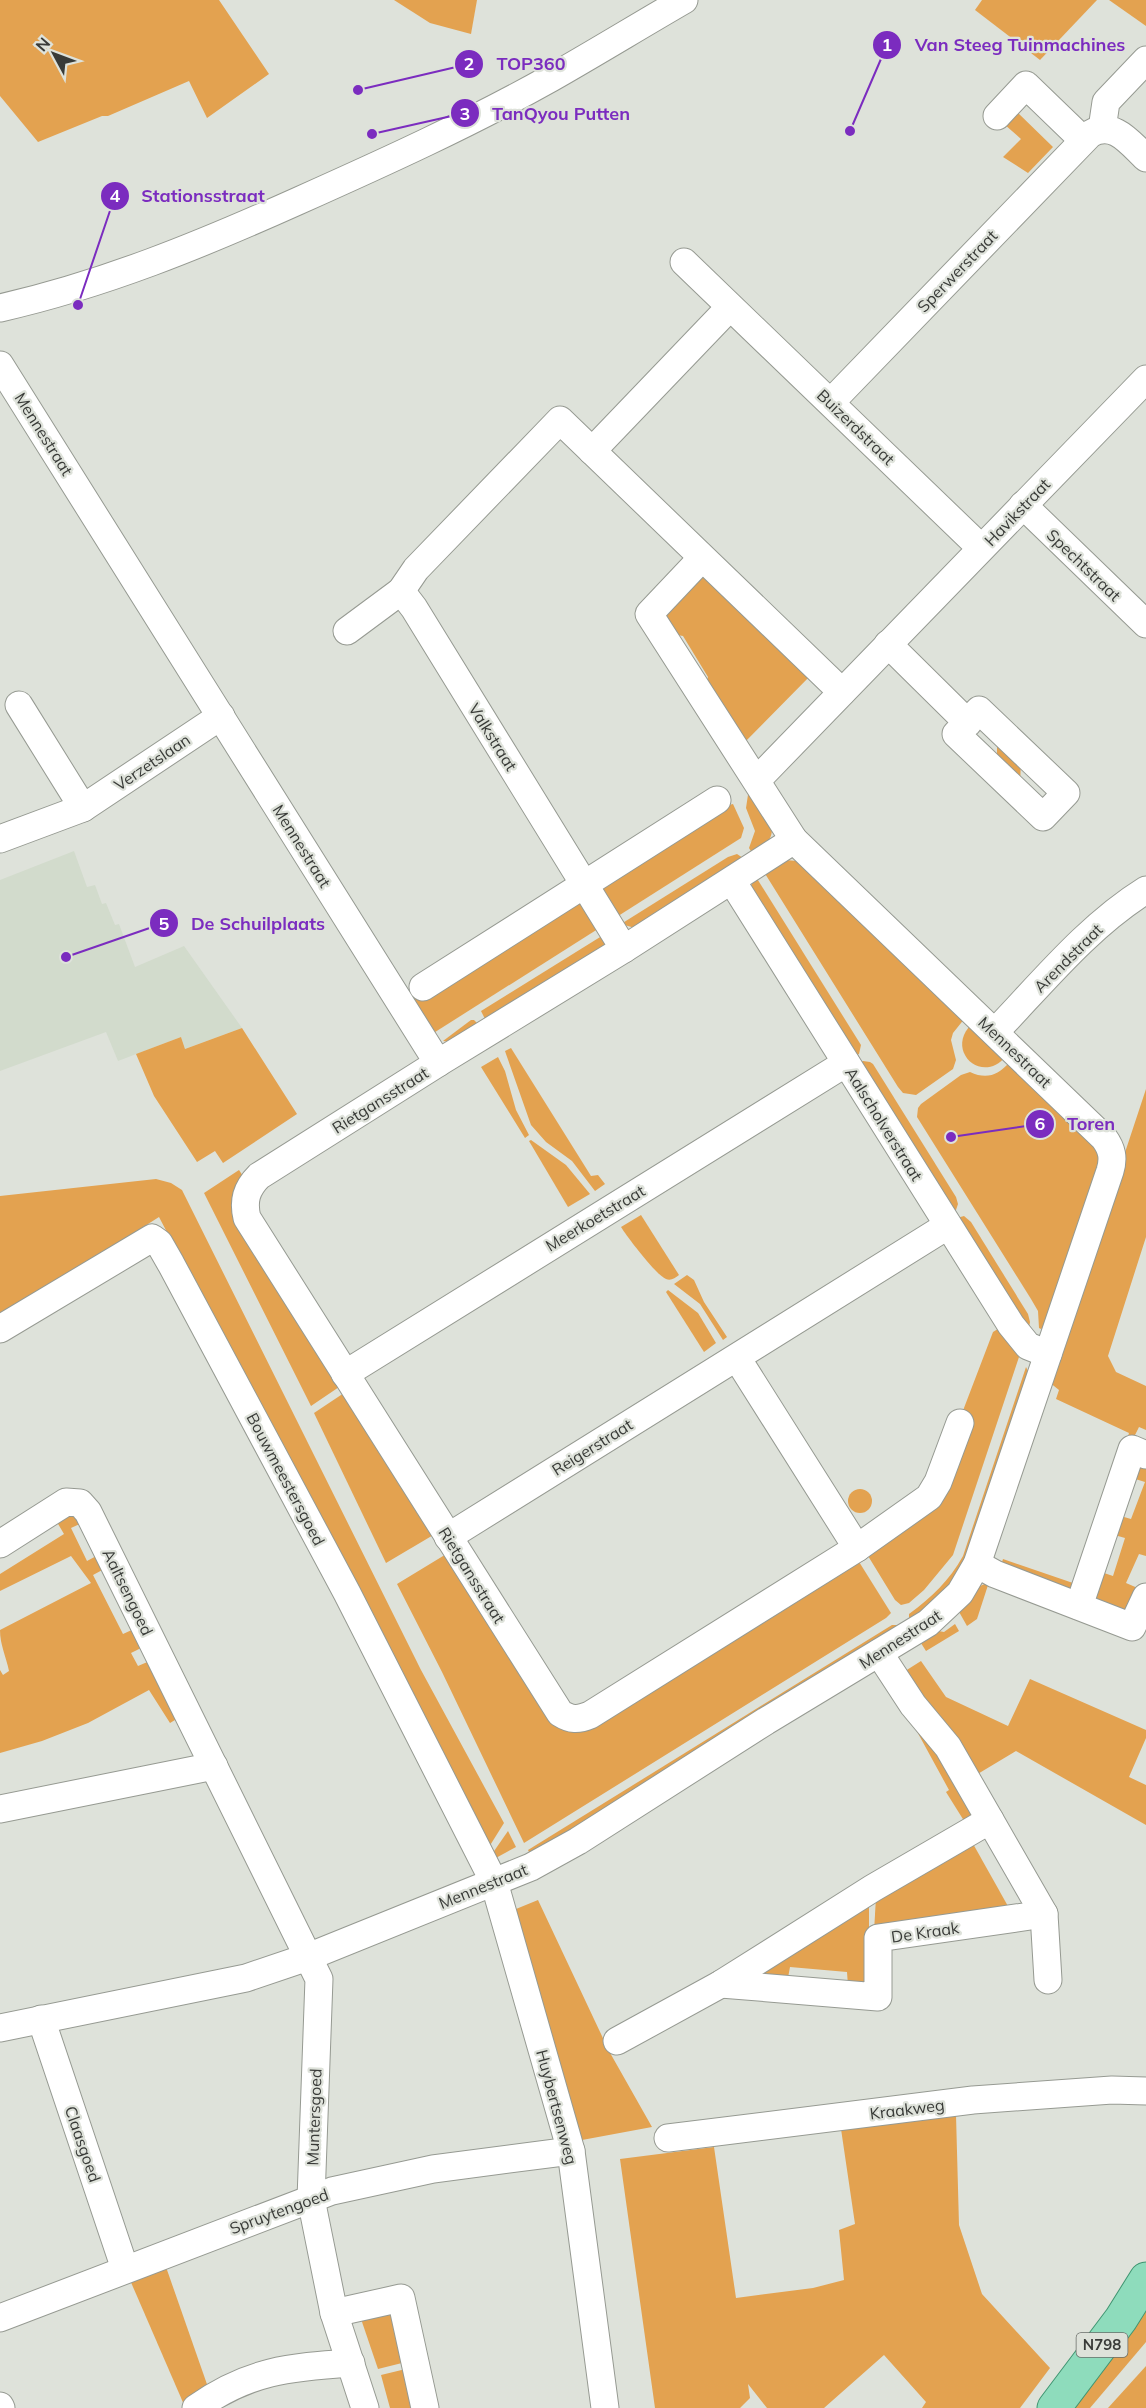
<svg xmlns="http://www.w3.org/2000/svg" width="1146" height="2408" font-family="Mulish,sans-serif">
  <rect width="100%" height="100%" fill="#dee2da"/>
  <polygon fill="#d2dbcc" points="74,851 87,887 95,885 102,904 106,903 115,925 119,924 135,967 184,946 242,1028 185,1049 181,1037 118,1061 106,1032 0,1071 0,880"/>
  <g fill="#e3a250">
    <polygon points="0,0 219,0 269,74 207,118 189,81 108,116 102,116 38,142 0,96"/>
    <polygon points="394,0 477,0 471,34 430,23"/>
    <polygon points="982,0 1097,0 1040,60 975,10"/>
    <polygon points="1109,0 1146,0 1146,26"/>
    <polygon points="1016,111 1053,147 1028,173 1003,157 1021,139 1004,124"/>
    <polygon points="700,577 705,577 812,674 742,745 705,686 708,677 683,636 672,634 664,609"/>
    <polygon points="997,733 1021,755 1020,790 997,768"/>
    <path d="M749,788L772,826C773,841 764,846 754,856L749,848L755,831L746,808Z"/>
    <polygon points="733,804 744,828 741,838 615,918 600,884 717,808"/>
    <polygon points="737,854 746,860 635,928 621,924 728,857"/>
    <polygon points="785,860 797,861 965,1018 953,1033 951,1040 956,1060 953,1069 916,1095 903,1093 898,1087 764,872"/>
    <polygon points="756,877 861,1045 859,1054 852,1058 751,895 752,880"/>
    <polygon points="581,900 601,927 432,1034 409,1000 566,903"/>
    <polygon points="605,934 604,946 486,1021 481,1011"/>
    <polygon points="471,1020 474,1020 480,1026 450,1042 443,1041"/>
    <path d="M972,1024L1006,1056C982,1086 944,1050 972,1024Z"/>
    <polygon points="242,1028 297,1114 223,1163 215,1151 197,1162 154,1096 136,1054 181,1037 185,1049"/>
    <polygon points="511,1048 591,1176 598,1175 605,1184 595,1191 572,1161 546,1142 531,1125 506,1054 505,1051"/>
    <polygon points="498,1057 505,1071 516,1110 529,1135 525,1138 481,1067"/>
    <polygon points="863,1061 870,1062 873,1064 956,1197 958,1204 956,1210 949,1214 856,1065"/>
    <path d="M1010,1062L1093,1142L1102,1162L1044,1327L1041,1329L1039,1328L1038,1311L1031,1299L917,1117L918,1108L921,1104L961,1075L970,1072C987,1080 998,1075 1010,1062Z"/>
    <polygon points="1146,1089 1146,1237 1108,1356 1116,1372 1146,1386 1146,1430 1139,1427 1132,1441 1127,1439 1129,1433 1056,1399 1059,1390 1049,1382"/>
    <polygon points="531,1140 566,1165 590,1194 568,1207 529,1141"/>
    <polygon points="239,1170 245,1179 236,1197 342,1385 311,1406 204,1193"/>
    <polygon points="156,1179 171,1183 182,1190 421,1670 504,1823 489,1847 159,1217 0,1318 0,1196"/>
    <path d="M641,1215L679,1275C675,1278 671,1281 666,1279C656,1275 628,1238 621,1227Z"/>
    <polygon points="964,1216 971,1222 1028,1314 1030,1322 1028,1332 957,1218"/>
    <polygon points="687,1275 694,1280 704,1302 727,1337 723,1340 700,1304 674,1284"/>
    <polygon points="668,1290 698,1313 716,1343 704,1352 666,1292"/>
    <polygon points="1001,1327 1019,1357 953,1555 924,1590 909,1603 901,1605 895,1600 865,1551 936,1505 959,1421 993,1332"/>
    <path d="M1026,1367L1029,1373L957,1581L909,1623V1614C932,1597 949,1581 963,1556Z"/>
    <polygon points="347,1391 435,1534 386,1563 314,1413"/>
    <polygon points="1140,1467 1146,1467 1146,1556 1139,1554 1126,1583 1140,1589 1124,1613 1094,1600 1098,1571 1113,1576 1125,1538 1111,1534 1117,1515 1131,1519 1145,1482 1129,1477"/>
    <circle cx="860" cy="1501" r="12"/>
    <path d="M68,1510L84,1522L71,1528L87,1561L100,1554L106,1568L93,1575L123,1634L136,1628L145,1646L131,1653L138,1666L152,1660L180,1717L170,1723L149,1690L88,1723L42,1741L0,1753V1670L3,1675L9,1671C6,1656 0,1645 0,1630L91,1583L71,1556L0,1591V1574L64,1534L54,1517Z"/>
    <polygon points="448,1553 554,1721 856,1557 891,1613 886,1618 524,1843 442,1672 397,1584"/>
    <polygon points="1003,1559 1073,1583 1071,1589 1000,1568"/>
    <polygon points="989,1582 977,1619 967,1626 958,1610 978,1587"/>
    <polygon points="955,1624 959,1631 926,1651 919,1640 933,1630 944,1632"/>
    <polygon points="892,1625 898,1625 900,1629 531,1856 528,1850"/>
    <polygon points="921,1661 946,1697 1008,1726 1030,1679 1146,1730 1146,1738 1129,1777 1146,1785 1146,1825 1016,1751 976,1775 902,1673"/>
    <polygon points="914,1726 928,1737 977,1817 966,1824 946,1792 949,1790"/>
    <polygon points="508,1831 516,1847 494,1859 492,1854"/>
    <polygon points="972,1842 1009,1908 874,1932 876,1897"/>
    <polygon points="538,1900 609,2051 652,2127 582,2140 516,1909"/>
    <polygon points="869,1900 869,1986 848,1986 847,1972 790,1967 787,1983 763,1976 762,1973"/>
    <polygon points="956,2115 959,2225 982,2294 1050,2368 1020,2408 922,2408 926,2402 884,2355 824,2408 767,2408 748,2384 750,2398 740,2408 655,2408 620,2159 714,2147 736,2298 813,2288 844,2280 839,2230 855,2224 841,2129"/>
    <polygon points="166,2267 209,2390 185,2407 130,2280"/>
    <polygon points="1146,2303 1146,2342 1090,2408 1071,2408"/>
    <polygon points="400,2306 402,2363 378,2369 360,2316"/>
    <polygon points="1146,2366 1146,2408 1108,2408"/>
    <polygon points="414,2367 423,2408 390,2408 381,2375"/>
  </g>
  <g fill="none" stroke-linecap="round" stroke-linejoin="round">
    <g stroke="#969a92" stroke-width="29">
      <g id="minor">
        <polyline points="997,116 1026,85 1083,140"/>
        <polyline points="1102,129 1106,102 1146,60"/>
        <polyline points="684,262 981,548"/>
        <path d="M0,308C105,284 200,245 298,201C383,163 469,124 551,78C595,53 639,26 684,0"/>
        <polyline points="0,365 438,1063 624,949 794,840"/>
        <path d="M831,402L1090,134C1114,120 1130,143 1146,158"/>
        <polyline points="592,451 730,307"/>
        <polyline points="1023,505 1146,624"/>
        <polyline points="401,591 414,608 624,949"/>
        <polyline points="347,631 401,591 416,569 560,420 842,692"/>
        <polyline points="888,644 968,723"/>
        <polyline points="19,705 83,808"/>
        <polygon points="979,710 1066,793 1043,817 956,734"/>
        <polyline points="757,780 1146,379"/>
        <polyline points="0,839 83,808 221,716"/>
        <polyline points="732,881 1011,1325 1028,1346 1048,1354"/>
        <polyline points="423,987 717,800"/>
        <path d="M995,1032C1042,983 1088,926 1146,890"/>
        <path d="M438,1063L259,1176C246,1189 243,1201 247,1218L560,1713C571,1720 578,1720 590,1715L857,1548L929,1497L938,1482L960,1423"/>
        <polyline points="0,1329 152,1238 159,1243 171,1264 347,1593 494,1882 571,2151 605,2408"/>
        <polyline points="737,1358 857,1548"/>
        <polyline points="345,1374 846,1063"/>
        <polyline points="448,1537 947,1226"/>
        <polyline points="0,1544 66,1502 80,1503 88,1512 319,1979 311,2199 334,2313 365,2408"/>
        <polyline points="977,1564 995,1574 1132,1627 1146,1597"/>
        <polyline points="1079,1606 1132,1449 1146,1455"/>
        <polyline points="879,1653 913,1705 948,1747 990,1820"/>
        <polyline points="0,1809 214,1766"/>
        <polyline points="721,1984 878,1997 878,1938 1044,1914"/>
        <polyline points="41,2019 125,2269"/>
        <path d="M0,2028L246,1978L308,1957L531,1867L578,1841L766,1721L928,1623L960,1593L977,1564L1110,1171C1114,1158 1112,1149 1104,1138L794,840L649,614L702,558"/>
        <polyline points="617,2041 721,1984 873,1888 990,1820 1044,1914 1048,1980"/>
        <polyline points="668,2138 973,2100 1112,2090 1146,2091"/>
        <polyline points="334,2313 401,2298 425,2408"/>
        <polyline points="0,2318 332,2191 433,2169 571,2151"/>
        <polyline points="0,2406 1,2408"/>
        <path d="M196,2408C248,2371 289,2367 351,2363"/>
      </g>
    </g>
    <g stroke="#409571" stroke-width="35">
      <polyline id="major" points="1054,2408 1121,2319 1146,2279"/>
    </g>
    <use href="#minor" stroke="#fff" stroke-width="27"/>
    <use href="#major" stroke="#8edcbc" stroke-width="33"/>
  </g>
  <g text-anchor="middle" stroke-width="4.5" stroke-linejoin="round" paint-order="stroke">
    <rect fill="#dee2da" stroke="#6a6d69" stroke-width="1.5" x="1076.5" y="2333" width="51" height="24" rx="4.5"/>
    <g font-size="15" font-weight="bold" fill="#393b38">
      <text x="1102" y="2350">N798</text>
    </g>
    <g font-size="16" fill="#393b38" stroke="#dee2da">
      <text transform="translate(957 271) rotate(-46)" y="6">Sperwerstraat</text>
      <text transform="translate(856 427) rotate(44)" y="6">Buizerdstraat</text>
      <text transform="translate(44 434) rotate(58)" y="6">Mennestraat</text>
      <text transform="translate(1017 512) rotate(-46)" y="6">Havikstraat</text>
      <text transform="translate(1084 565) rotate(44)" y="6">Spechtstraat</text>
      <text transform="translate(493 737) rotate(58)" y="6">Valkstraat</text>
      <text transform="translate(152 762) rotate(-34)" y="6">Verzetslaan</text>
      <text transform="translate(302 846) rotate(58)" y="6">Mennestraat</text>
      <text transform="translate(1068 958) rotate(-45)" y="6">Arendstraat</text>
      <text transform="translate(1015 1052) rotate(44)" y="6">Mennestraat</text>
      <text transform="translate(380 1100) rotate(-32)" y="6">Rietgansstraat</text>
      <text transform="translate(884 1124) rotate(58)" y="6">Aalscholverstraat</text>
      <text transform="translate(595 1218) rotate(-31)" y="6">Meerkoetstraat</text>
      <text transform="translate(592 1447) rotate(-32)" y="6">Reigerstraat</text>
      <text transform="translate(286 1479) rotate(62)" y="6">Bouwmeestersgoed</text>
      <text transform="translate(472 1575) rotate(58)" y="6">Rietgansstraat</text>
      <text transform="translate(128 1592) rotate(64)" y="6">Aaltsengoed</text>
      <text transform="translate(900 1639) rotate(-33)" y="6">Mennestraat</text>
      <text transform="translate(483 1886) rotate(-22)" y="6">Mennestraat</text>
      <text transform="translate(925 1932) rotate(-8)" y="6">De Kraak</text>
      <text transform="translate(557 2107) rotate(75)" y="6">Huybertsenweg</text>
      <text transform="translate(907 2109) rotate(-7)" y="6">Kraakweg</text>
      <text transform="translate(314 2117) rotate(-88)" y="6">Muntersgoed</text>
      <text transform="translate(83 2144) rotate(71)" y="6">Claasgoed</text>
      <text transform="translate(279 2211) rotate(-20)" y="6">Spruytengoed</text>
    </g>
  </g>
  <path fill="none" stroke="#7b2cbf" stroke-width="2" d="M850 131L887 45M358 90L469 64M372 134L465 113M78 305L115 196M66 957L164 923M951 1137L1040 1124"/>
  <g fill="#7b2cbf" stroke="#dee2da" stroke-width="2">
    <circle cx="850" cy="131" r="6"/>
    <circle cx="358" cy="90" r="6"/>
    <circle cx="372" cy="134" r="6"/>
    <circle cx="78" cy="305" r="6"/>
    <circle cx="66" cy="957" r="6"/>
    <circle cx="951" cy="1137" r="6"/>
    <circle cx="887" cy="45" r="15"/>
    <circle cx="469" cy="64" r="15"/>
    <circle cx="465" cy="113" r="15"/>
    <circle cx="115" cy="196" r="15"/>
    <circle cx="164" cy="923" r="15"/>
    <circle cx="1040" cy="1124" r="15"/>
  </g>
  <g font-size="18" text-anchor="middle" font-weight="bold" fill="#fff">
    <text x="887" y="51">1</text>
    <text x="469" y="70">2</text>
    <text x="465" y="120">3</text>
    <text x="115" y="202">4</text>
    <text x="164" y="930">5</text>
    <text x="1040" y="1130">6</text>
  </g>
  <g font-size="18" text-anchor="middle" font-weight="bold" fill="#7b2cbf" stroke="#dee2da" stroke-width="4.5" stroke-linejoin="round" paint-order="stroke">
    <text x="1020" y="51">Van Steeg Tuinmachines</text>
    <text x="531" y="70">TOP360</text>
    <text x="561" y="120">TanQyou Putten</text>
    <text x="203" y="202">Stationsstraat</text>
    <text x="258" y="930">De Schuilplaats</text>
    <text x="1091" y="1130">Toren</text>
  </g>
  <g transform="translate(54 54) rotate(311)" stroke="#dee2da" stroke-width="4.5" paint-order="stroke">
  <path d="M0-4.5L10 22L0 15L-10 22Z" fill="#393b38"/>
  <text y="-9" font-size="16" font-weight="bold" text-anchor="middle" fill="#393b38">N</text>
  </g>
</svg>
